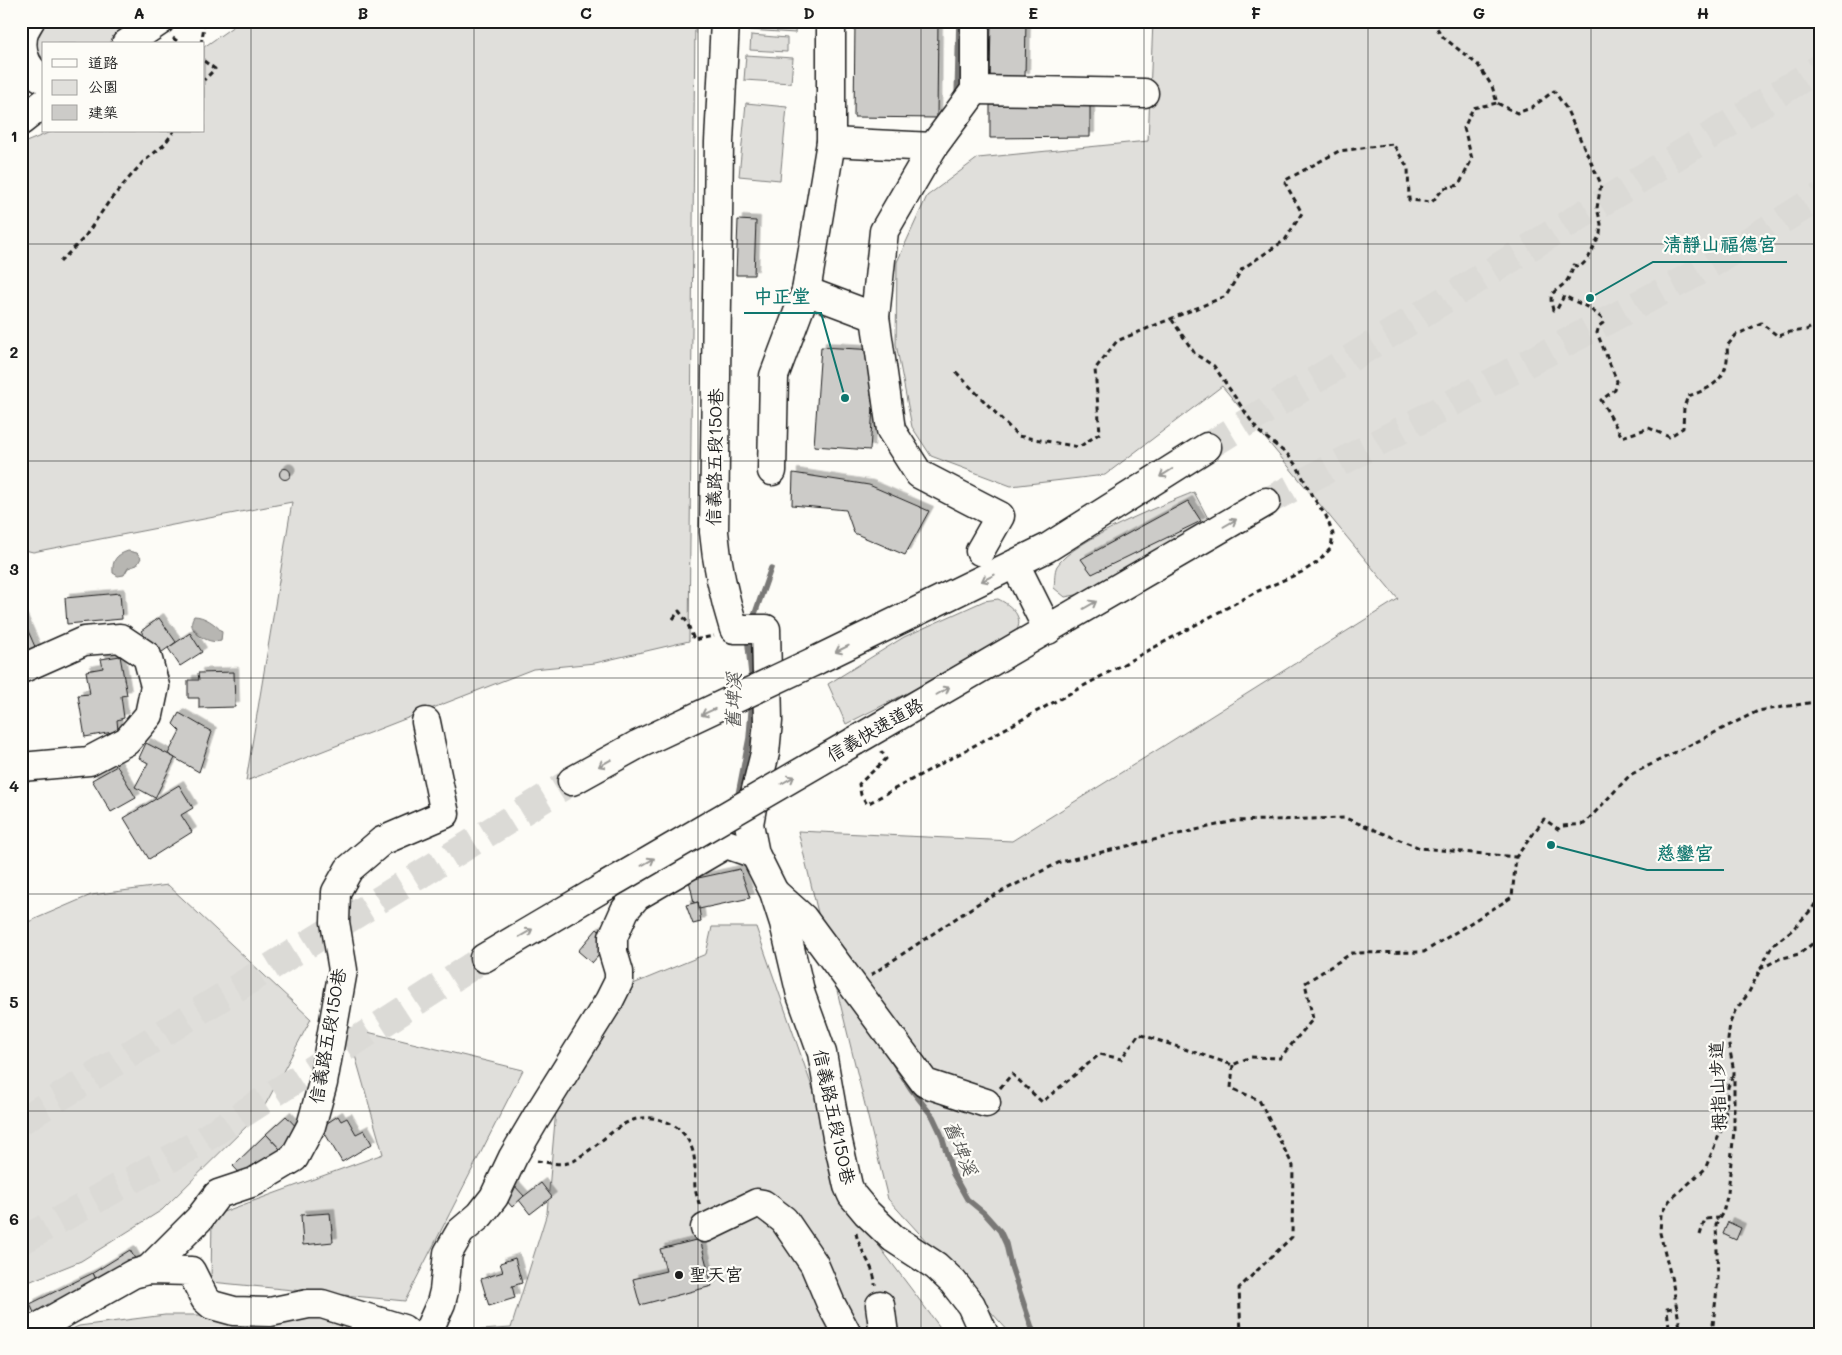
<svg xmlns="http://www.w3.org/2000/svg" width="1842" height="1355" font-family="Mali,'LXGW WenKai TC',sans-serif">
  <defs>
    <filter id="shadow"><feDropShadow dx="4.5" dy="-4.5" stdDeviation="0" flood-color="#0004"/></filter>
  </defs>
  <rect width="100%" height="100%" fill="#fdfcf7"/>
  <filter id="ink" filterUnits="userSpaceOnUse"><feTurbulence type="fractalNoise" baseFrequency=".02" numOctaves="2"/><feDisplacementMap in="SourceGraphic" scale="10" xChannelSelector="R" yChannelSelector="G"/><feConvolveMatrix kernelMatrix="1 2 1 2 8 2 1 2 1" color-interpolation-filters="sRGB"/></filter>
  <g filter="url(#ink)">
    <g fill="#e0dfdb" stroke="#7e7e7c">
      <polygon points="50,21 146,21 116,44 44,44 44,60 34,46 45,24"/>
      <polygon points="241,21 695,21 689,641 595,663 533,669 246,781 292,502 33,552 21,549 21,144 53,131 204,131 204,47"/>
      <polygon points="749,21 796,21 795,33 749,30"/>
      <polygon points="1153,21 1821,21 1821,1334 1011,1334 888,1199 798,831 1012,841 1398,599 1222,386 1105,475 1011,486 931,456 912,427 896,344 897,262 927,196 978,158 1148,141"/>
      <polygon points="751,35 787,38 787,52 750,50"/>
      <polygon points="746,55 793,58 791,83 744,80"/>
      <polygon points="746,103 787,107 780,180 739,176"/>
      <path d="M1194,492L1210,522L1087,593L1065,597L1054,588C1055,582 1054,571 1057,566C1073,540 1164,504 1194,492Z"/>
      <path d="M998,599C1011,605 1026,618 1015,633C1011,638 1005,642 1000,646L846,724L828,684L904,637L984,601Z"/>
      <polygon points="168,885 311,1019 262,1111 162,1210 81,1261 21,1285 21,925 91,895"/>
      <polygon points="712,927 756,927 858,1218 945,1334 453,1334 453,1332 511,1328 547,1213 558,1086 604,996 706,954"/>
      <polygon points="347,1027 523,1070 405,1301 211,1282 212,1216 383,1154"/>
      <polygon points="165,1315 311,1315 363,1334 61,1334 79,1326"/>
    </g>
    <g fill="#b7b6b2" stroke="#797876">
      <path d="M128,551L137,553L141,558L137,565L128,568L124,575L118,576L113,573C112,560 116,555 128,551Z"/>
      <path d="M194,616C204,616 216,624 222,632L221,641C208,645 184,630 194,616Z"/>
    </g>
    <g fill="none" stroke-linecap="round" stroke-linejoin="round">
      <g stroke="#797876" stroke-width="5.5">
        <polyline points="957,99 959,21"/>
        <polyline points="752,622 771,568"/>
        <polyline points="747,635 752,683"/>
        <polyline points="737,800 749,738 752,700"/>
        <polyline points="894,1063 911,1089 933,1117 941,1134 953,1174 967,1199 984,1213 1000,1231 1006,1244 1011,1266 1034,1334"/>
      </g>
    </g>
    <g fill="#cccbc8" stroke="#1c1c1c" filter="url(#shadow)">
      <polygon points="855,21 938,21 937,118 854,117"/>
      <polygon points="991,21 1026,21 1025,77 990,76"/>
      <polygon points="1090,104 1090,137 990,138 990,105"/>
      <polygon points="738,220 756,221 754,275 736,275"/>
      <polygon points="821,347 877,350 870,450 814,446"/>
      <circle cx="285" cy="474" r="5.5"/>
      <polygon points="793,473 869,485 929,511 905,555 854,533 846,510 792,505"/>
      <polygon points="1188,501 1201,521 1092,574 1081,559"/>
      <polygon points="120,593 122,619 67,624 65,598"/>
      <polygon points="21,615 36,649 21,655"/>
      <polygon points="159,618 176,642 158,655 141,631"/>
      <polygon points="190,633 202,652 180,666 168,648"/>
      <polygon points="120,656 127,695 121,696 124,718 117,720 118,731 85,737 78,695 90,694 86,671 103,668 101,659"/>
      <polygon points="234,672 235,707 199,708 199,698 188,698 188,680 199,680 198,673"/>
      <polygon points="179,713 212,732 199,772 168,754 180,731 173,724"/>
      <polygon points="146,743 175,758 155,798 135,787 148,763 139,758"/>
      <polygon points="117,766 136,798 111,812 92,780"/>
      <polygon points="179,785 193,808 181,815 192,832 149,859 124,818"/>
      <polygon points="740,869 750,898 699,909 698,902 694,903 689,880"/>
      <polygon points="698,902 701,922 693,924 686,905"/>
      <polygon points="597,929 611,941 592,963 578,951"/>
      <polygon points="286,1116 300,1131 280,1149 266,1134"/>
      <polygon points="338,1116 341,1121 347,1118 356,1134 364,1130 372,1144 342,1162 321,1127"/>
      <polygon points="266,1134 280,1149 247,1181 233,1166"/>
      <polygon points="541,1183 552,1197 530,1214 519,1200"/>
      <polygon points="513,1184 524,1196 512,1207 501,1194"/>
      <polygon points="330,1213 333,1242 303,1245 301,1215"/>
      <polygon points="1728,1222 1741,1228 1736,1240 1723,1234"/>
      <polygon points="700,1239 712,1286 640,1305 633,1279 666,1271 660,1249"/>
      <polygon points="130,1250 138,1264 100,1288 93,1273"/>
      <polygon points="515,1258 522,1283 512,1286 515,1298 489,1306 481,1279 503,1272 500,1263"/>
      <polygon points="93,1273 100,1288 37,1319 30,1304"/>
      <polygon points="21,1303 30,1313 21,1321"/>
    </g>
    <g fill="none" stroke-linecap="round" stroke-linejoin="round">
      <g stroke="#dbdad6" stroke-width="28" stroke-dasharray="28 14" stroke-linecap="butt">
        <polyline points="1207,447 1821,67"/>
        <polyline points="1266,502 1697,273 1821,196"/>
        <polyline points="21,1121 572,781"/>
        <polyline points="21,1241 193,1146 484,958"/>
      </g>
      <g stroke="#1c1c1c" stroke-width="31">
        <g id="minor">
          <path d="M30,21C16,40 22,69 44,79"/>
          <path d="M725,21L719,142L714,532C717,566 724,597 734,629H766L768,721L765,753L753,802L749,824L755,854L774,892L784,923L801,995L822,1053L837,1137L848,1186L852,1195L867,1213L893,1238L936,1266L953,1282L971,1305L984,1334"/>
          <polyline points="975,21 975,90 933,147 884,231 875,317 891,430 919,474 1000,516 980,551"/>
          <polyline points="126,44 160,21"/>
          <polyline points="975,90 1144,93"/>
          <polyline points="21,121 44,103"/>
          <polyline points="831,142 933,147"/>
          <polyline points="806,291 875,317"/>
          <polyline points="772,471 774,376 806,291 831,142 831,21"/>
          <polyline points="21,669 84,641 120,638 147,656 155,686 149,715 127,741 89,761 21,767"/>
          <polyline points="775,893 803,918 925,1083 986,1103"/>
          <polyline points="705,1228 757,1203 763,1204 784,1220 814,1264 831,1304 847,1334"/>
          <polyline points="148,1270 199,1219 218,1194 254,1182 294,1158 311,1126 323,1083 343,970 335,922 336,892 349,869 382,841 445,814 426,722"/>
          <polyline points="880,1305 884,1334"/>
          <polyline points="21,1331 37,1328 133,1274 148,1270 191,1271 205,1299 212,1305 234,1311 270,1312 308,1304 322,1304 403,1329 409,1334"/>
          <polyline points="427,1334 441,1303 444,1291 448,1253 460,1232 480,1215 494,1197 513,1157 536,1118 609,1001 619,981 619,972 613,952 613,937 625,910 637,896 726,844 755,854"/>
        </g>
      </g>
      <g stroke="#1c1c1c" stroke-width="31">
        <g id="highway">
          <polyline points="1015,564 1048,630"/>
          <polyline points="815,661 1047,548 1207,447"/>
          <polyline points="855,741 1266,502"/>
          <polyline points="572,781 637,745"/>
          <polyline points="484,958 606,886"/>
        </g>
      </g>
      <g stroke="#1c1c1c" stroke-width="3" stroke-dasharray="5 4" stroke-linecap="butt">
        <path d="M1432,21L1443,37L1478,65L1492,86L1497,103L1517,113L1531,108L1554,91L1566,108L1601,184L1597,208L1601,224L1600,234L1588,259L1580,267L1574,265C1572,271 1569,279 1565,283C1553,294 1548,291 1553,310L1557,309L1564,296L1589,308L1603,319V323L1599,326L1597,333L1617,381L1615,390L1601,400L1622,437L1649,428L1669,437L1683,428L1684,407L1688,396C1715,388 1730,376 1727,346L1736,335L1761,323L1778,336L1790,332L1806,330L1821,322"/>
        <polyline points="173,38 181,44"/>
        <polyline points="201,44 205,21"/>
        <polyline points="204,61 215,69 204,80"/>
        <polyline points="60,262 84,238 110,200 143,162 164,145 174,131"/>
        <polyline points="956,372 1018,436 1079,447 1100,433 1095,369 1117,341 1226,296 1242,269 1285,240 1302,213 1284,181 1339,151 1393,144 1408,168 1409,200 1432,202 1444,188 1459,185 1472,159 1464,128 1473,108 1497,103"/>
        <polyline points="673,619 679,611 687,622 694,640 714,636"/>
        <polyline points="880,753 882,752 886,759 859,784 861,795 867,804 1254,593 1302,572 1318,562 1331,548 1333,534 1326,516 1312,496 1298,468 1288,455 1258,431 1214,366 1195,354 1172,320"/>
        <polyline points="1760,969 1779,959 1799,954 1816,941 1821,945"/>
        <polyline points="871,975 979,903 1060,862 1234,821 1345,818 1420,848 1516,857"/>
        <polyline points="1233,1065 1231,1088 1259,1100 1293,1166 1292,1237 1239,1288 1241,1334"/>
        <polyline points="1000,1088 1012,1074 1042,1102 1100,1054 1121,1059 1139,1034 1233,1065 1250,1057 1280,1058 1313,1019 1305,983 1352,953 1424,952 1512,897 1516,857 1544,819 1558,829 1562,826 1584,824 1630,775 1758,711 1821,701"/>
        <path d="M537,1161C547,1162 562,1166 571,1162C576,1161 580,1156 584,1154C611,1136 629,1108 664,1121C677,1125 686,1134 691,1146C697,1160 694,1174 695,1188C696,1194 698,1200 700,1206"/>
        <path d="M856,1233C859,1251 875,1266 875,1285"/>
        <polyline points="1700,1235 1705,1219 1719,1218"/>
        <polyline points="1669,1327 1667,1309 1678,1307"/>
        <polyline points="1681,1334 1673,1285 1660,1233 1661,1214 1669,1201 1705,1169 1725,1121 1728,1087 1733,1075"/>
        <polyline points="1712,1334 1718,1279 1716,1224 1723,1212 1728,1193 1734,1130 1734,1072 1728,1040 1730,1023 1735,1011 1748,994 1772,946 1792,930 1812,909 1821,894"/>
      </g>
      <use href="#minor" stroke="#fdfcf7" stroke-width="28"/>
      <use href="#highway" stroke="#fdfcf7" stroke-width="28"/>
      <g stroke="#1c1c1c" stroke-width="31" stroke-linecap="butt">
        <g id="highway-bridge">
          <polyline points="637,745 815,661"/>
          <polyline points="606,886 855,741"/>
        </g>
      </g>
      <use href="#highway-bridge" stroke="#fdfcf7" stroke-width="28"/>
    </g>
    <defs><path id="oneway-shaft" d="M-6 0H5M1.5-3L5.5 0L1.5 3" fill="none" stroke-width="1.6" stroke-linecap="round" stroke-linejoin="round" transform="scale(1.25)"/></defs>
    <g stroke="#989794">
      <use href="#oneway-shaft" transform="translate(1166 473) rotate(148)"/>
      <use href="#oneway-shaft" transform="translate(1230 523) rotate(-30)"/>
      <use href="#oneway-shaft" transform="translate(988 578) rotate(153)"/>
      <use href="#oneway-shaft" transform="translate(1090 605) rotate(-30)"/>
      <use href="#oneway-shaft" transform="translate(842 649) rotate(154)"/>
      <use href="#oneway-shaft" transform="translate(943 691) rotate(-30)"/>
      <use href="#oneway-shaft" transform="translate(708 712) rotate(155)"/>
      <use href="#oneway-shaft" transform="translate(605 763) rotate(151)"/>
      <use href="#oneway-shaft" transform="translate(788 780) rotate(-30)"/>
      <use href="#oneway-shaft" transform="translate(648 862) rotate(-30)"/>
      <use href="#oneway-shaft" transform="translate(526 933) rotate(-30)"/>
    </g>
  </g>
  <path fill="none" stroke="#1c1c1c" stroke-width="1" stroke-opacity="0.55" d="M251,21V1334M474,21V1334M698,21V1334M921,21V1334M1144,21V1334M1368,21V1334M1591,21V1334M21,244H1821M21,461H1821M21,678H1821M21,894H1821M21,1111H1821"/>
  <circle fill="#1c1c1c" stroke="#fdfcf7" stroke-width="2" cx="679" cy="1275" r="5"/>
  <g text-anchor="middle" stroke-width="4.5" stroke-linejoin="round" paint-order="stroke">
    <g font-size="18" fill="#1c1c1c" stroke="#fdfcf7">
      <text transform="translate(715 457) rotate(-89)" y="6">信義路五段150巷</text>
      <text transform="translate(875 730) rotate(-30)" y="6">信義快速道路</text>
      <text transform="translate(328 1036) rotate(-80)" y="6">信義路五段150巷</text>
      <text transform="translate(1718 1086) rotate(-92)" y="6">拇指山步道</text>
      <text transform="translate(834 1117) rotate(78)" y="6">信義路五段150巷</text>
    </g>
    <g font-size="18" fill="#1c1c1c" stroke="#fdfcf7" text-anchor="start">
      <text x="689" y="1281">聖天宮</text>
    </g>
    <g font-size="19" font-style="italic" fill="#5a5a58" stroke="#fdfcf7">
      <text transform="translate(733 701) rotate(-89)" y="7">舊埤溪</text>
      <text transform="translate(961 1148) rotate(68)" y="7">舊埤溪</text>
    </g>
  </g>
  <path fill="none" stroke="#0f766e" stroke-width="2" d="M1590 298L1653 262H1787M845 398L821 313H744M1551 845L1647 870H1724"/>
  <g fill="#0f766e" stroke="#fdfcf7" stroke-width="2">
    <circle cx="1590" cy="298" r="5"/>
    <circle cx="845" cy="398" r="5"/>
    <circle cx="1551" cy="845" r="5"/>
  </g>
  <g font-size="19" text-anchor="middle" font-weight="bold" fill="#0f766e" stroke="#fdfcf7" stroke-width="4.5" stroke-linejoin="round" paint-order="stroke">
    <text x="1720" y="251">清靜山福德宮</text>
    <text x="782" y="303">中正堂</text>
    <text x="1685" y="860">慈鑾宮</text>
  </g>
  <rect width="1842" height="1355" fill="none" stroke="#fdfcf7" stroke-width="55"/>
  <rect x="42" y="42" width="162" height="90" fill="#fdfcf7" stroke="#a3a29f"/>
  <rect x="52" y="59" width="25" height="8" fill="#fdfcf7" stroke="#a3a29f"/>
  <text x="88" y="68" font-size="15" fill="#1c1c1c">道路</text>
  <rect x="52" y="80" width="25" height="15" fill="#e0dfdb" stroke="#a3a29f"/>
  <text x="88" y="92" font-size="15" fill="#1c1c1c">公園</text>
  <rect x="52" y="105" width="25" height="15" fill="#cccbc8" stroke="#a3a29f"/>
  <text x="88" y="118" font-size="15" fill="#1c1c1c">建築</text>
  <rect x="28" y="28" width="1786" height="1300" fill="none" stroke="#1c1c1c" stroke-width="2"/>
  <g font-size="16" text-anchor="middle" font-weight="bold" fill="#1c1c1c">
    <text x="139" y="19">A</text>
    <text x="363" y="19">B</text>
    <text x="586" y="19">C</text>
    <text x="809" y="19">D</text>
    <text x="1033" y="19">E</text>
    <text x="1256" y="19">F</text>
    <text x="1479" y="19">G</text>
    <text x="1703" y="19">H</text>
    <text x="14" y="142">1</text>
    <text x="14" y="358">2</text>
    <text x="14" y="575">3</text>
    <text x="14" y="792">4</text>
    <text x="14" y="1008">5</text>
    <text x="14" y="1225">6</text>
  </g>
</svg>
